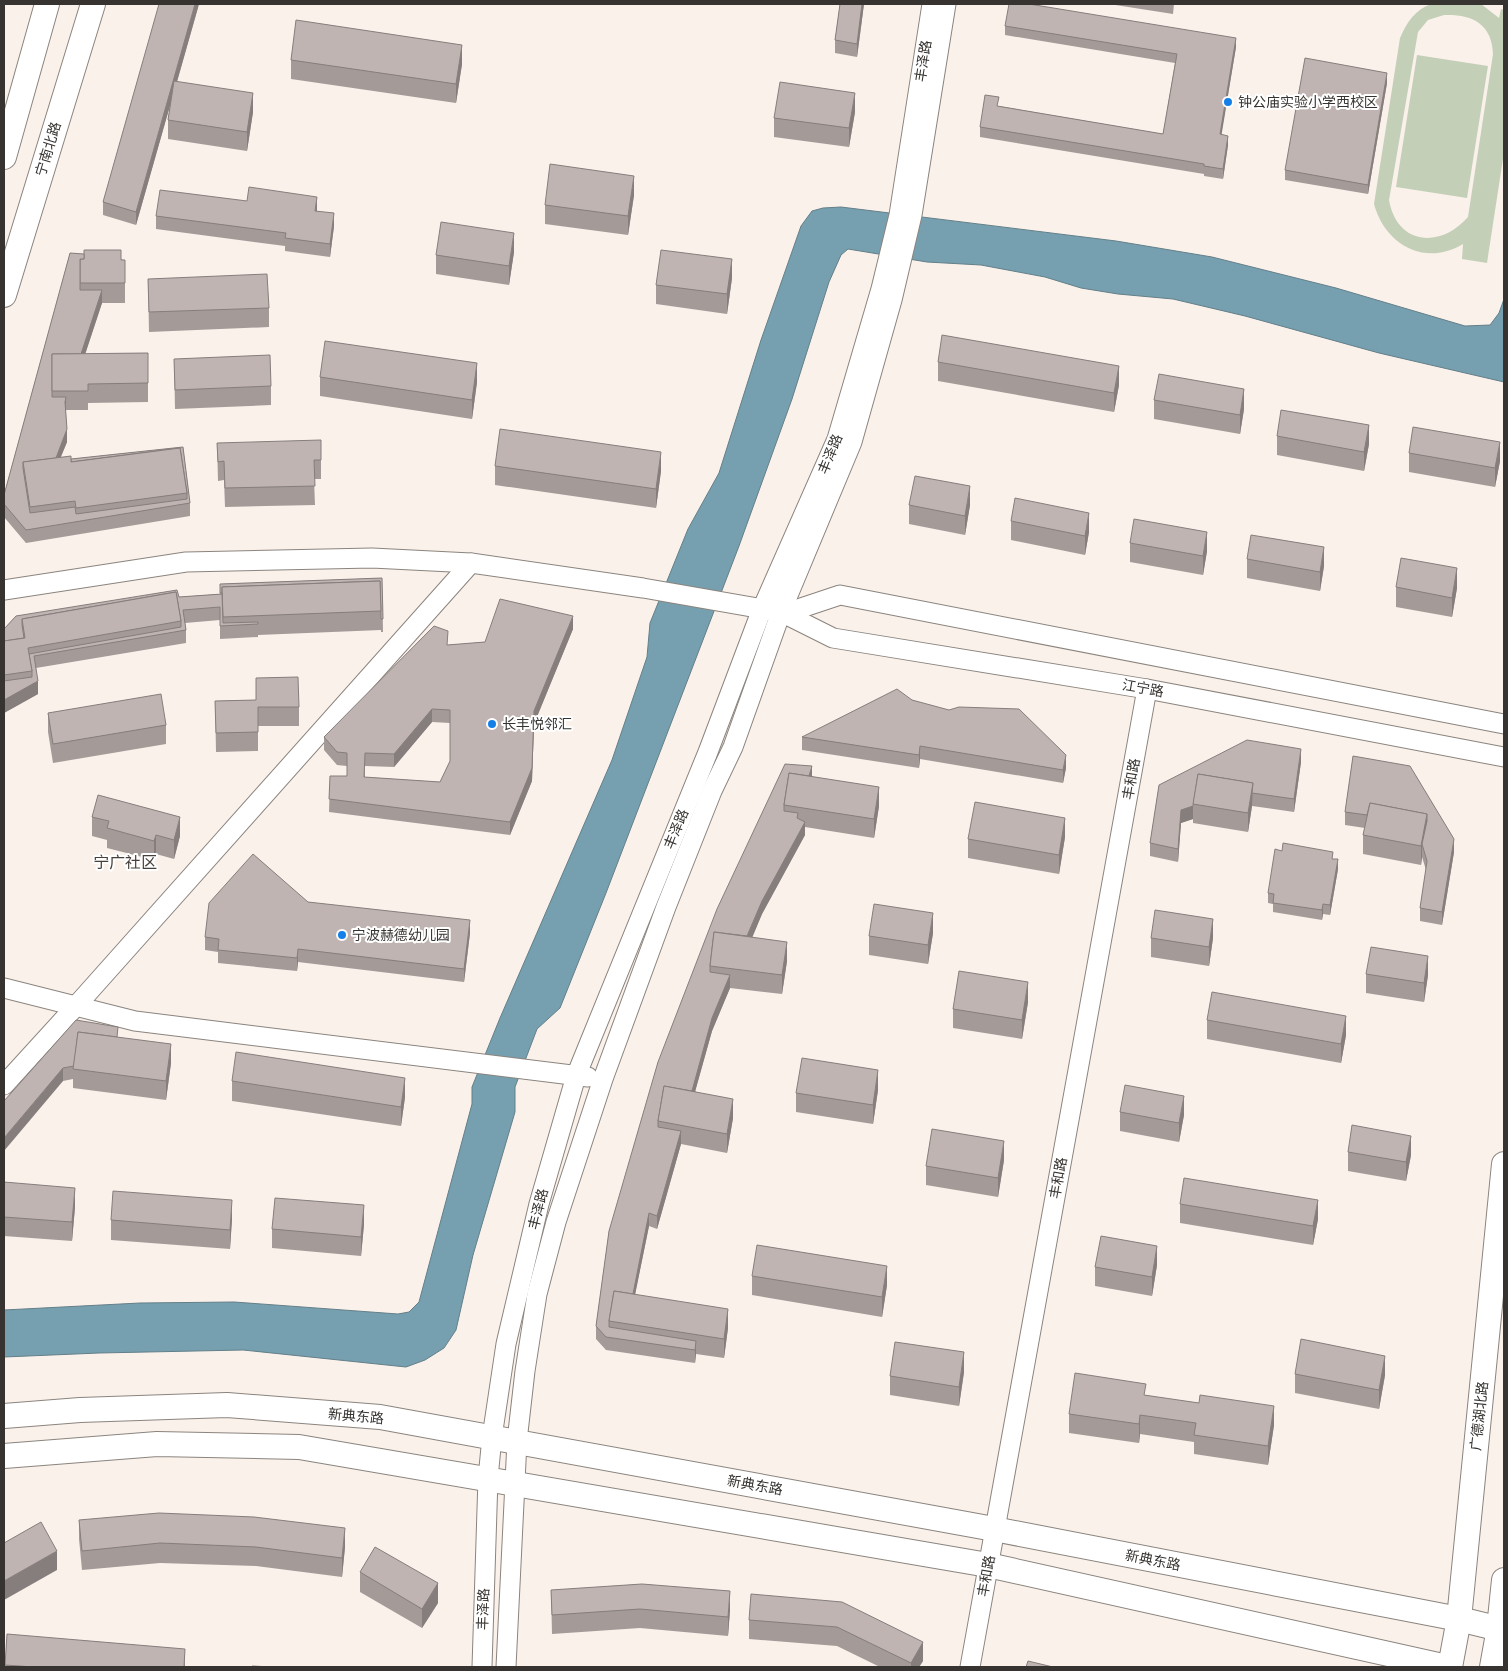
<svg xmlns="http://www.w3.org/2000/svg" width="1508" height="1671" font-family="Roboto,'Noto Sans SC',sans-serif">
  <rect width="100%" height="100%" fill="#faf1eb"/>
  <g fill="#c4cfb8" fill-rule="evenodd">
    <path d="M1431,4H1481L1499,18L1501,9L1504,10V152L1487,263L1462,259L1463,244C1425,267 1385,245 1374,204L1400,38C1407,22 1415,10 1431,4ZM1444,15C1471,14 1492,23 1493,54L1468,217C1440,249 1397,245 1389,200L1418,32L1428,20Z"/>
    <polygon points="1417,55 1488,66 1467,198 1396,187"/>
  </g>
  <polygon fill="#76a0af" stroke="#637f89" points="841,207 1116,241 1212,257 1336,288 1465,326 1490,325 1499,313 1504,299 1504,382 1379,353 1245,316 1173,299 1118,294 1081,288 1045,277 981,265 927,262 848,249 841,255 829,282 792,399 739,546 606,893 560,1008 537,1029 515,1087 515,1112 473,1255 456,1330 444,1348 425,1360 406,1367 243,1350 99,1353 4,1357 4,1310 140,1303 234,1302 398,1314 409,1312 419,1302 472,1104 472,1087 500,1018 612,760 647,657 650,623 688,529 719,473 761,340 801,226 812,211 823,208"/>
  <g fill="none" stroke-linecap="round" stroke-linejoin="round">
    <g stroke="#8b847e" stroke-width="21">
      <g id="minor">
        <polyline points="4,590 186,562 372,558 471,563 643,588 781,612 833,638 1147,689 1504,757"/>
        <polyline points="786,613 840,595 1504,724"/>
        <polyline points="4,988 135,1021 588,1077"/>
        <polyline points="4,1085 76,1006 471,563"/>
        <polyline points="482,1667 488,1478 492,1437 506,1344 539,1204 576,1076 708,752 762,609 837,439 881,289 899,215 932,4"/>
        <polyline points="506,1667 517,1441 525,1371 537,1294 556,1222 603,1079 666,907 712,791 733,747 781,612 852,442 892,300 912,215 946,4"/>
        <polyline points="970,1667 1147,689"/>
      </g>
    </g>
    <g stroke="#8b847e" stroke-width="26">
      <g id="major">
        <polyline points="4,157 47,4"/>
        <polyline points="4,295 93,4"/>
        <polyline points="4,1416 80,1410 227,1405 380,1417 994,1529 1459,1619 1504,1630"/>
        <polyline points="4,1456 157,1444 299,1447 988,1565 1447,1667"/>
        <polyline points="1450,1667 1459,1619 1504,1164"/>
        <polyline points="1492,1667 1499,1628 1504,1580"/>
      </g>
    </g>
    <use href="#minor" stroke="#fff" stroke-width="19"/>
    <use href="#major" stroke="#fff" stroke-width="24"/>
  </g>
  <g fill="#a49b98" fill-rule="evenodd">
    <polygon points="199,4 177,82 253,112 247,151 168,139 168,120 170,105 136,225 103,215 103,202"/>
    <polygon points="840,4 864,4 857,57 835,53 835,40"/>
    <polygon points="1109,4 1174,4 1173,14"/>
    <polygon points="1005,26 1236,47 1221,135 1228,145 1223,179 1204,176 1204,174 980,137 980,127 999,106 1163,134 1175,63 1005,35"/>
    <polygon points="291,60 462,64 456,103 291,79"/>
    <polygon points="1387,83 1368,194 1285,180 1285,170"/>
    <polygon points="855,112 849,147 774,137 774,118"/>
    <polygon points="634,195 628,235 545,224 545,205"/>
    <polygon points="317,211 334,226 330,257 285,251 285,246 156,229 156,216"/>
    <polygon points="514,252 509,285 436,274 436,255"/>
    <polygon points="70,253 125,260 125,303 102,303 85,354 148,353 148,402 88,403 88,410 66,410 66,413 67,442 61,457 71,459 183,447 190,503 190,516 26,543 4,517 4,495"/>
    <polygon points="732,278 727,314 656,304 656,285"/>
    <polygon points="148,279 269,308 269,327 149,332"/>
    <polygon points="174,359 271,386 271,405 175,409"/>
    <polygon points="938,362 1119,385 1114,412 938,381"/>
    <polygon points="320,377 477,382 472,419 320,396"/>
    <polygon points="1154,400 1244,409 1240,434 1154,419"/>
    <polygon points="1277,436 1369,444 1364,471 1277,455"/>
    <polygon points="217,443 321,460 321,479 314,479 315,505 225,507 224,480 218,481"/>
    <polygon points="1409,453 1500,461 1495,487 1409,472"/>
    <polygon points="495,466 661,471 656,508 495,485"/>
    <polygon points="909,505 970,505 965,535 909,524"/>
    <polygon points="1011,521 1089,532 1085,555 1011,540"/>
    <polygon points="1130,543 1207,551 1203,575 1130,562"/>
    <polygon points="1247,559 1324,566 1320,591 1247,578"/>
    <polygon points="382,578 383,632 381,632 381,630 258,635 258,637 220,639 220,620 185,623 186,630 186,643 36,668 38,694 4,713 4,629 16,616 179,597 220,594 220,584"/>
    <polygon points="1396,587 1457,588 1452,617 1396,607"/>
    <path d="M573,629L534,724L532,781L510,835L329,812L330,776H347V766L337,765L324,750V737L448,645L485,642ZM432,722L450,723V761L440,782L365,777V766L394,767Z"/>
    <polygon points="256,678 299,707 299,726 258,726 258,751 216,752 215,701 256,700"/>
    <polygon points="912,700 1066,768 1063,783 920,759 919,768 802,750 802,737"/>
    <polygon points="48,713 166,725 166,744 53,763 48,732"/>
    <polygon points="1353,756 1454,852 1442,925 1420,921 1420,908 1426,870 1422,857 1421,865 1363,854 1363,835 1365,828 1345,825 1345,812"/>
    <polygon points="1301,762 1294,812 1252,806 1248,832 1193,823 1193,819 1181,823 1178,862 1150,856 1150,843 1159,785"/>
    <polygon points="785,764 812,776 879,806 874,838 805,827 805,835 762,914 752,937 787,961 782,994 730,988 712,1031 695,1091 733,1118 727,1153 681,1144 657,1229 649,1226 635,1294 728,1328 724,1358 696,1354 695,1363 606,1350 596,1339 596,1326 609,1231"/>
    <polygon points="92,817 180,836 174,859 156,854 154,860 107,848 107,840 92,836"/>
    <polygon points="1065,837 1059,874 968,858 968,839"/>
    <polygon points="1333,859 1338,869 1330,915 1323,914 1322,920 1273,912 1273,904 1268,903 1268,893"/>
    <polygon points="308,902 470,933 464,982 298,962 297,971 218,963 218,952 205,950 205,937"/>
    <polygon points="933,933 928,964 869,955 869,936"/>
    <polygon points="1151,938 1213,938 1209,966 1151,957"/>
    <polygon points="1366,974 1428,975 1424,1002 1366,993"/>
    <polygon points="1028,1002 1022,1039 953,1028 953,1009"/>
    <polygon points="1207,1020 1346,1035 1341,1063 1207,1039"/>
    <polygon points="118,1037 171,1063 166,1100 73,1088 73,1079 63,1081 4,1101"/>
    <polygon points="232,1081 405,1097 401,1126 232,1101"/>
    <polygon points="878,1090 873,1124 796,1112 796,1093"/>
    <polygon points="1120,1112 1184,1115 1179,1142 1120,1131"/>
    <polygon points="1348,1152 1411,1155 1406,1181 1348,1171"/>
    <polygon points="1004,1160 998,1197 926,1185 926,1166"/>
    <polygon points="4,1182 75,1207 72,1241 4,1236 4,1239"/>
    <polygon points="1180,1204 1318,1219 1313,1245 1180,1223"/>
    <polygon points="232,1219 230,1249 111,1240 111,1220"/>
    <polygon points="364,1224 361,1256 272,1248 272,1229"/>
    <polygon points="1157,1265 1152,1296 1095,1286 1095,1267"/>
    <polygon points="752,1276 887,1285 882,1317 752,1295"/>
    <polygon points="964,1372 959,1406 890,1395 890,1376"/>
    <polygon points="1295,1374 1385,1375 1379,1409 1295,1393"/>
    <polygon points="1146,1395 1274,1425 1268,1465 1194,1454 1194,1442 1140,1434 1139,1443 1069,1433 1069,1414"/>
    <polygon points="79,1520 345,1547 342,1577 256,1566 160,1563 82,1570 79,1539"/>
    <polygon points="360,1572 438,1603 422,1628 360,1592"/>
    <polygon points="551,1590 730,1610 728,1636 640,1628 552,1634"/>
    <polygon points="842,1602 923,1661 919,1667 880,1667 837,1646 749,1639 749,1620"/>
    <polygon points="7,1634 185,1667 5,1667"/>
  </g>
  <g fill="#867e7c">
    <polygon points="195,4 199,4 136,225 136,212"/>
    <polygon points="862,4 864,4 857,57 857,44"/>
    <polygon points="1236,38 1236,47 1220,144 1220,134"/>
    <polygon points="462,45 462,64 456,103 456,84"/>
    <polygon points="1387,73 1387,83 1368,194 1368,185"/>
    <polygon points="253,93 253,112 247,151 247,132"/>
    <polygon points="855,93 855,112 849,147 849,128"/>
    <polygon points="1228,136 1228,145 1223,179 1223,169"/>
    <polygon points="634,176 634,195 628,235 628,216"/>
    <polygon points="317,197 317,210 315,224 315,211"/>
    <polygon points="334,213 334,226 330,257 330,244"/>
    <polygon points="514,233 514,252 509,285 509,266"/>
    <polygon points="732,259 732,278 727,314 727,294"/>
    <polygon points="102,290 102,303 79,373 79,360"/>
    <polygon points="477,363 477,382 472,419 472,400"/>
    <polygon points="1119,366 1119,385 1114,412 1114,393"/>
    <polygon points="1244,389 1244,409 1240,434 1240,415"/>
    <polygon points="66,397 66,410 65,415 65,402"/>
    <polygon points="1369,425 1369,444 1364,471 1364,452"/>
    <polygon points="67,429 67,442 58,463 55,461"/>
    <polygon points="1500,442 1500,461 1495,487 1495,468"/>
    <polygon points="661,452 661,471 656,508 656,489"/>
    <polygon points="970,486 970,505 965,535 965,516"/>
    <polygon points="1089,513 1089,532 1085,555 1085,536"/>
    <polygon points="1207,532 1207,551 1203,575 1203,556"/>
    <polygon points="1324,547 1324,566 1320,591 1320,572"/>
    <polygon points="1457,568 1457,588 1452,617 1452,598"/>
    <polygon points="573,616 573,629 534,724 532,781 510,835 510,822 534,711"/>
    <polygon points="38,681 38,694 4,713 4,700"/>
    <polygon points="432,709 432,722 394,767 394,754"/>
    <polygon points="920,746 920,759 919,768 919,755"/>
    <polygon points="1301,749 1301,762 1294,812 1294,799"/>
    <polygon points="1066,755 1066,768 1063,783 1063,770"/>
    <polygon points="812,766 812,779 807,781"/>
    <polygon points="1253,783 1252,806 1248,832 1248,813"/>
    <polygon points="879,787 879,806 874,838 874,819"/>
    <polygon points="1193,806 1193,819 1181,823 1178,862 1178,849 1181,810"/>
    <polygon points="1427,814 1427,834 1422,844 1422,857 1421,865 1421,846"/>
    <polygon points="180,817 180,836 174,859 174,840"/>
    <polygon points="1065,818 1065,837 1059,874 1059,855"/>
    <polygon points="805,822 805,835 762,914 745,955 745,942 762,901"/>
    <polygon points="156,835 156,854 154,860 154,841"/>
    <polygon points="1454,839 1454,852 1442,925 1442,912"/>
    <polygon points="1338,859 1338,869 1330,915 1330,905"/>
    <polygon points="1323,904 1323,914 1322,920 1322,910"/>
    <polygon points="933,913 933,933 928,964 928,945"/>
    <polygon points="1213,919 1213,938 1209,966 1209,947"/>
    <polygon points="470,920 470,933 464,982 464,969"/>
    <polygon points="787,942 787,961 782,994 782,975"/>
    <polygon points="298,949 298,962 297,971 297,958"/>
    <polygon points="1428,956 1428,975 1424,1002 1424,983"/>
    <polygon points="730,975 730,988 712,1031 690,1110 690,1097 712,1018"/>
    <polygon points="1028,982 1028,1002 1022,1039 1022,1020"/>
    <polygon points="1346,1016 1346,1035 1341,1063 1341,1044"/>
    <polygon points="171,1044 171,1063 166,1100 166,1081"/>
    <polygon points="63,1068 63,1081 4,1151 4,1138"/>
    <polygon points="878,1070 878,1090 873,1124 873,1105"/>
    <polygon points="405,1078 405,1097 401,1126 401,1107"/>
    <polygon points="1184,1096 1184,1115 1179,1142 1179,1123"/>
    <polygon points="733,1099 733,1118 727,1153 727,1134"/>
    <polygon points="681,1131 681,1144 657,1229 657,1216"/>
    <polygon points="1411,1136 1411,1155 1406,1181 1406,1162"/>
    <polygon points="1004,1141 1004,1160 998,1197 998,1178"/>
    <polygon points="75,1188 75,1207 72,1241 72,1222"/>
    <polygon points="232,1200 232,1219 230,1249 230,1230"/>
    <polygon points="1318,1200 1318,1219 1313,1245 1313,1226"/>
    <polygon points="364,1205 364,1224 361,1256 361,1237"/>
    <polygon points="649,1213 649,1226 634,1300 632,1295"/>
    <polygon points="1157,1246 1157,1265 1152,1296 1152,1277"/>
    <polygon points="887,1266 887,1285 882,1317 882,1297"/>
    <polygon points="728,1309 728,1328 724,1358 724,1339"/>
    <polygon points="696,1341 696,1354 695,1363 695,1350"/>
    <polygon points="964,1352 964,1372 959,1406 959,1387"/>
    <polygon points="1385,1356 1385,1375 1379,1409 1379,1390"/>
    <polygon points="1274,1406 1274,1425 1268,1465 1268,1446"/>
    <polygon points="1140,1415 1140,1434 1139,1443 1139,1424"/>
    <polygon points="345,1528 345,1547 342,1577 342,1558"/>
    <polygon points="57,1551 57,1570 4,1600 4,1581"/>
    <polygon points="438,1583 438,1603 422,1628 422,1609"/>
    <polygon points="730,1591 730,1610 728,1636 728,1617"/>
    <polygon points="923,1642 923,1661 919,1667 911,1667 911,1663"/>
    <polygon points="185,1649 185,1667 184,1667"/>
  </g>
  <g fill="#bfb4b1" stroke="#867e7c" fill-rule="evenodd">
    <polygon points="159,4 195,4 136,212 103,202"/>
    <polygon points="840,4 862,4 857,44 835,40"/>
    <polygon points="1009,4 1029,4 1236,38 1220,134 1228,136 1223,169 1204,166 1204,164 980,127 985,95 999,97 997,106 1163,134 1177,54 1005,26"/>
    <polygon points="296,20 462,45 456,84 291,60"/>
    <polygon points="1305,58 1387,73 1368,185 1285,170"/>
    <polygon points="174,81 253,93 247,132 168,120"/>
    <polygon points="780,82 855,93 849,128 774,118"/>
    <polygon points="550,164 634,176 628,216 545,205"/>
    <polygon points="249,187 317,197 315,211 334,213 330,244 285,238 286,233 156,216 160,190 247,201"/>
    <polygon points="441,222 514,233 509,266 436,255"/>
    <polygon points="84,250 121,250 121,260 125,260 125,283 80,283 80,259 84,259"/>
    <polygon points="661,250 732,259 727,294 656,285"/>
    <polygon points="70,253 84,254 84,259 80,259 80,290 102,290 81,354 52,354 52,397 66,397 65,402 67,429 56,458 23,462 23,468 30,513 75,507 76,514 187,499 187,493 180,448 71,462 71,459 183,447 190,503 26,530 4,504 4,495"/>
    <polygon points="267,274 269,308 149,312 148,279"/>
    <polygon points="942,335 1119,366 1114,393 938,362"/>
    <polygon points="325,341 477,363 472,400 320,377"/>
    <polygon points="148,353 148,383 88,384 88,391 52,391 52,354"/>
    <polygon points="270,355 271,386 175,390 174,359"/>
    <polygon points="1159,374 1244,389 1240,415 1154,400"/>
    <polygon points="1281,410 1369,425 1364,452 1277,436"/>
    <polygon points="1413,427 1500,442 1495,468 1409,453"/>
    <polygon points="500,429 661,452 656,489 495,466"/>
    <polygon points="321,440 321,460 314,460 315,486 225,488 224,461 218,462 217,443"/>
    <polygon points="180,448 187,493 76,508 75,501 30,507 23,462 71,456 71,462"/>
    <polygon points="915,476 970,486 965,516 909,505"/>
    <polygon points="1015,498 1089,513 1085,536 1011,521"/>
    <polygon points="1134,519 1207,532 1203,556 1130,543"/>
    <polygon points="1251,535 1324,547 1320,572 1247,559"/>
    <polygon points="1401,558 1457,568 1452,598 1396,587"/>
    <polygon points="382,578 383,619 381,619 380,581 222,587 222,593 220,593 220,584"/>
    <polygon points="380,581 381,611 223,617 222,587"/>
    <polygon points="177,590 179,597 222,594 223,623 258,622 258,624 220,626 220,607 183,610 186,630 34,656 38,681 4,700 4,681 32,677 32,671 29,654 181,627 181,621 176,592 22,619 22,625 24,638 4,641 4,629 16,616"/>
    <polygon points="176,592 181,621 28,648 32,671 4,675 4,641 25,638 22,619"/>
    <path d="M500,599L573,616L534,711L532,768L510,822L329,799L330,776H347V753L337,752L324,737L434,626L448,631L447,645L485,642ZM432,709L450,710V761L440,782L364,777L365,753L394,754Z"/>
    <polygon points="298,677 299,707 258,707 258,732 216,733 215,701 256,700 256,678"/>
    <polygon points="897,689 912,700 949,710 959,707 1019,709 1066,755 1063,770 920,746 919,755 802,737"/>
    <polygon points="161,694 166,725 53,744 48,713"/>
    <polygon points="1247,740 1301,749 1294,799 1252,793 1253,783 1198,774 1193,806 1181,810 1178,849 1150,843 1159,785"/>
    <polygon points="1353,756 1410,766 1454,839 1442,912 1420,908 1427,861 1422,844 1427,821 1427,814 1370,803 1367,815 1345,812"/>
    <polygon points="785,764 812,766 809,776 789,773 784,805 784,811 798,813 797,818 805,822 762,901 747,936 714,932 710,966 710,972 730,975 712,1018 692,1091 664,1086 658,1121 658,1127 681,1131 657,1216 649,1213 633,1294 614,1291 609,1321 609,1327 696,1341 695,1350 606,1337 596,1326 609,1231 658,1062 717,909"/>
    <polygon points="789,773 879,787 874,819 784,805"/>
    <polygon points="1198,774 1253,783 1248,813 1193,804"/>
    <polygon points="98,795 180,817 174,840 156,835 154,841 107,828 109,821 92,817"/>
    <polygon points="975,802 1065,818 1059,855 968,839"/>
    <polygon points="1370,803 1427,814 1421,846 1363,835"/>
    <polygon points="1283,843 1333,852 1332,859 1338,859 1330,905 1323,904 1322,910 1273,903 1274,894 1268,893 1275,849 1282,851"/>
    <polygon points="253,854 308,902 470,920 464,969 298,949 297,958 218,950 219,939 205,937 209,903"/>
    <polygon points="874,904 933,913 928,945 869,936"/>
    <polygon points="1155,910 1213,919 1209,947 1151,938"/>
    <polygon points="714,932 787,942 782,975 710,966"/>
    <polygon points="1371,947 1428,956 1424,983 1366,974"/>
    <polygon points="959,971 1028,982 1022,1020 953,1009"/>
    <polygon points="1212,992 1346,1016 1341,1044 1207,1020"/>
    <polygon points="76,1020 118,1027 117,1037 78,1032 74,1066 63,1068 4,1138 4,1101"/>
    <polygon points="78,1032 171,1044 166,1081 73,1069"/>
    <polygon points="236,1052 405,1078 401,1107 232,1081"/>
    <polygon points="802,1058 878,1070 873,1105 796,1093"/>
    <polygon points="1125,1085 1184,1096 1179,1123 1120,1112"/>
    <polygon points="664,1086 733,1099 727,1134 658,1121"/>
    <polygon points="1352,1125 1411,1136 1406,1162 1348,1152"/>
    <polygon points="932,1129 1004,1141 998,1178 926,1166"/>
    <polygon points="1184,1178 1318,1200 1313,1226 1180,1204"/>
    <polygon points="4,1182 75,1188 72,1222 4,1217"/>
    <polygon points="113,1191 232,1200 230,1230 111,1220"/>
    <polygon points="275,1198 364,1205 361,1237 272,1229"/>
    <polygon points="1101,1236 1157,1246 1152,1277 1095,1267"/>
    <polygon points="757,1245 887,1266 882,1297 752,1276"/>
    <polygon points="614,1291 728,1309 724,1339 609,1321"/>
    <polygon points="1301,1339 1385,1356 1379,1390 1295,1374"/>
    <polygon points="895,1342 964,1352 959,1387 890,1376"/>
    <polygon points="1075,1373 1146,1384 1144,1395 1199,1403 1200,1395 1274,1406 1268,1446 1194,1435 1196,1423 1140,1415 1139,1424 1069,1414"/>
    <polygon points="159,1513 254,1517 345,1528 342,1558 256,1547 160,1543 82,1551 79,1520"/>
    <polygon points="41,1522 57,1551 4,1581 4,1543"/>
    <polygon points="375,1547 438,1583 422,1609 360,1572"/>
    <polygon points="642,1584 730,1591 728,1617 640,1609 552,1615 551,1590"/>
    <polygon points="751,1594 842,1602 923,1642 911,1663 837,1627 749,1620"/>
    <polygon points="7,1634 185,1649 184,1667 34,1667 5,1665"/>
    <polygon points="1028,1661 1053,1667 1026,1667"/>
    <polygon points="252,1666 272,1667 252,1667"/>
  </g>
  <g fill="#137fe7" stroke="#fff" stroke-width="2">
    <circle cx="1228" cy="102" r="5"/>
    <circle cx="492" cy="724" r="5"/>
    <circle cx="342" cy="935" r="5"/>
  </g>
  <g text-anchor="middle" stroke-width="4" stroke-linejoin="round" paint-order="stroke">
    <g font-size="14" fill="#363330" stroke="#fff">
      <text transform="translate(923 61) rotate(-81)" y="5">丰泽路</text>
      <text transform="translate(48 149) rotate(-73)" y="5">宁南北路</text>
      <text transform="translate(830 454) rotate(-68)" y="5">丰泽路</text>
      <text transform="translate(1143 688) rotate(10)" y="5">江宁路</text>
      <text transform="translate(1131 779) rotate(-80)" y="5">丰和路</text>
      <text transform="translate(676 829) rotate(-68)" y="5">丰泽路</text>
      <text transform="translate(1058 1178) rotate(-80)" y="5">丰和路</text>
      <text transform="translate(538 1209) rotate(-76)" y="5">丰泽路</text>
      <text transform="translate(356 1416) rotate(5)" y="5">新典东路</text>
      <text transform="translate(1479 1416) rotate(-84)" y="5">广德湖北路</text>
      <text transform="translate(755 1485) rotate(10)" y="5">新典东路</text>
      <text transform="translate(1153 1560) rotate(11)" y="5">新典东路</text>
      <text transform="translate(986 1576) rotate(-80)" y="5">丰和路</text>
      <text transform="translate(483 1609) rotate(-88)" y="5">丰泽路</text>
    </g>
    <g font-size="14" fill="#363330" stroke="#fff" text-anchor="start">
      <text x="1238" y="107">钟公庙实验小学西校区</text>
      <text x="502" y="729">长丰悦邻汇</text>
      <text x="352" y="940">宁波赫德幼儿园</text>
    </g>
    <g font-size="16" fill="#463f3a" stroke="#fff">
      <text x="125" y="868">宁广社区</text>
    </g>
  </g>
  <rect width="1508" height="1671" fill="none" stroke="#363330" stroke-width="10"/>
</svg>
